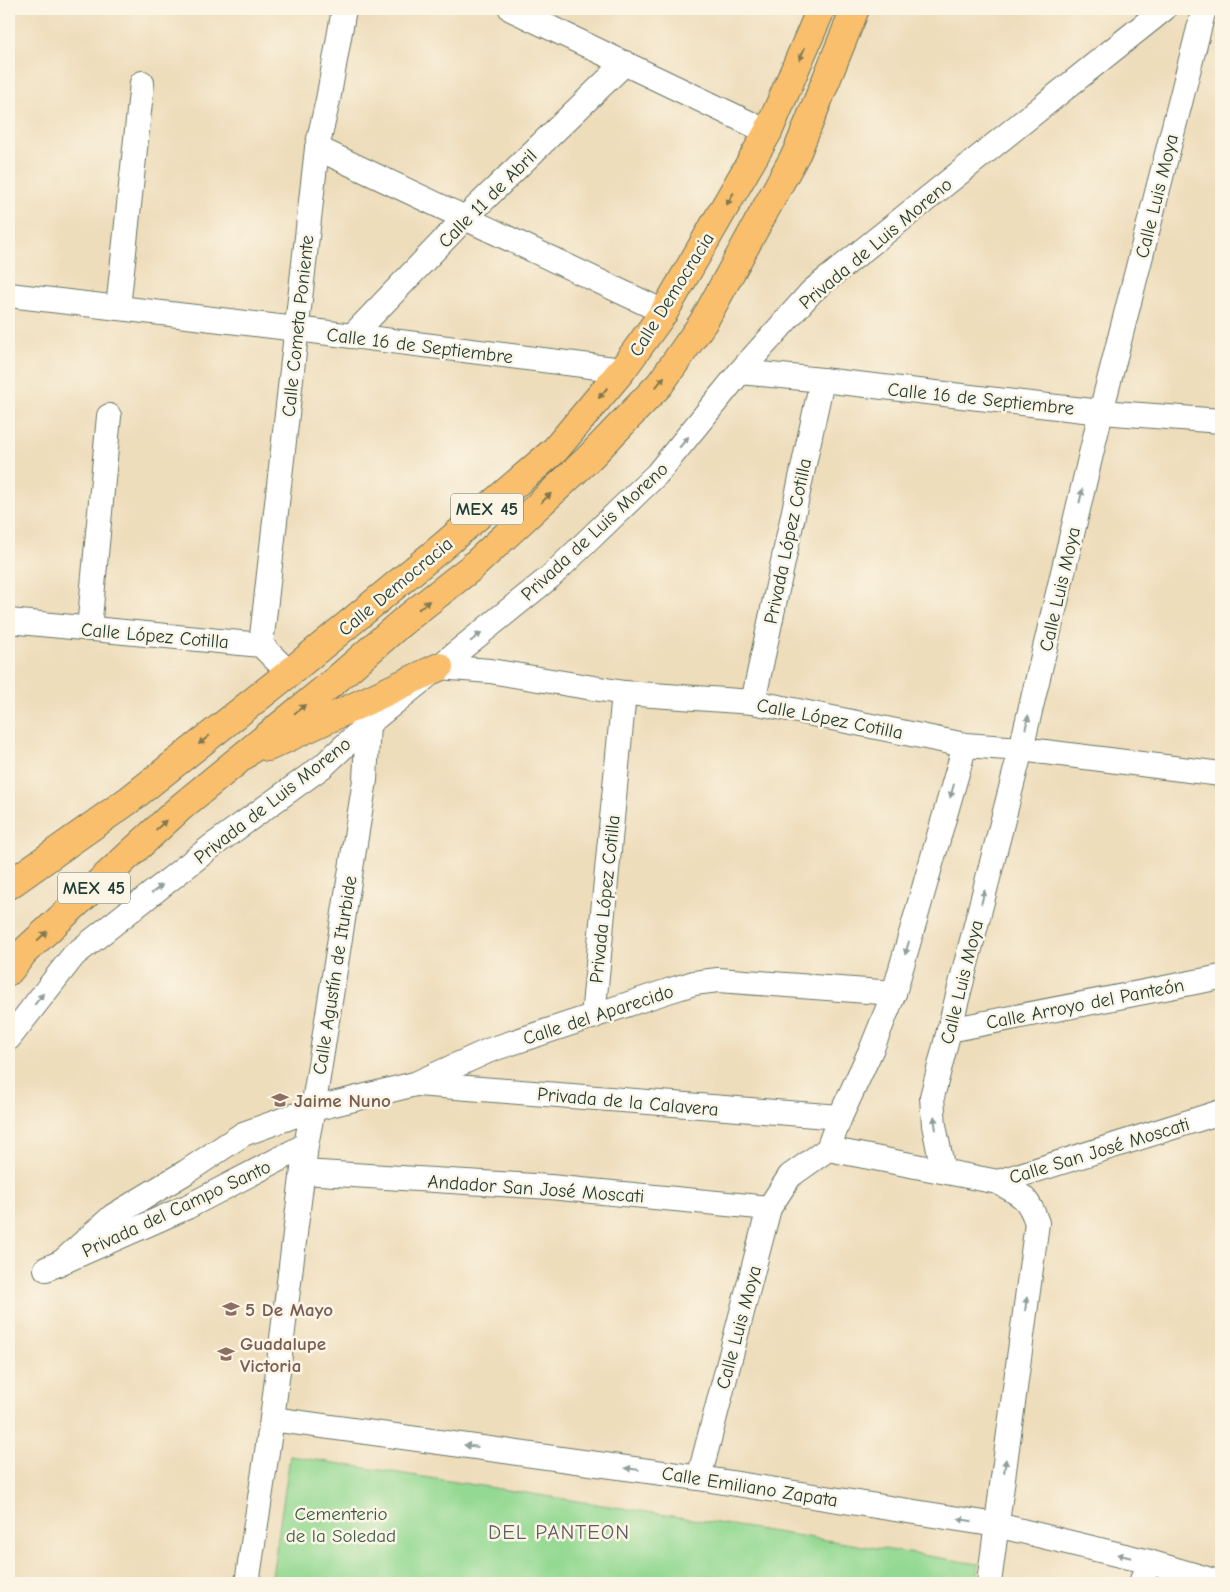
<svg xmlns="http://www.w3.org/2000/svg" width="1230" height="1592" font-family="'Comic Neue',sans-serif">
  <rect width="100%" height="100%" fill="#fcf5e5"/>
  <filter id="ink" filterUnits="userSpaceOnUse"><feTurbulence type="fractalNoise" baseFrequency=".02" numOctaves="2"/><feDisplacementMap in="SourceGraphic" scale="10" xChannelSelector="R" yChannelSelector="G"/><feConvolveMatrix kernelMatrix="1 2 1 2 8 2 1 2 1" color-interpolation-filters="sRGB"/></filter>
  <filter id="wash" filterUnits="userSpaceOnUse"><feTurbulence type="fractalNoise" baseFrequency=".0096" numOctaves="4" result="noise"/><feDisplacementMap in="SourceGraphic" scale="20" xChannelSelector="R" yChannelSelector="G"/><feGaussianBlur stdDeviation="1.12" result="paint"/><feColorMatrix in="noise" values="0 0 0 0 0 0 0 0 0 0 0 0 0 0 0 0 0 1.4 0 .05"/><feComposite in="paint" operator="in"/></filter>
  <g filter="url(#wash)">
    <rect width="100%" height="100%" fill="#edb"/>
    <polygon fill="#94d993" stroke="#5a8b64" points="290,1456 979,1564 976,1583 271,1583"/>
  </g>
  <g filter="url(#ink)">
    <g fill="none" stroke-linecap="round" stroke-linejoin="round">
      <g stroke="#677563" stroke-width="26">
        <g id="minor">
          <polyline points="511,9 768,132"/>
          <polyline points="317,148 664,312"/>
          <polyline points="9,295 297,329 622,370"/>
          <polyline points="118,308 142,83"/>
          <polyline points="352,336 465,218 625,63"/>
          <polyline points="740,372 822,380 1101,412 1221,421"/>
          <polyline points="9,621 261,645 289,673"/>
          <polyline points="89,629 109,416"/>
          <polyline points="261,645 317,148 328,100 344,9"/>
          <polyline points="439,667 490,671 624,693 753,702 965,745 1021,749 1221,774"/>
          <polyline points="753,702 822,380"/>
          <polyline points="593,1017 624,693"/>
          <polyline points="949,1030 1221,977"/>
          <polyline points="9,1038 74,955 212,846 323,766 368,724 550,577 657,474 740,372 812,291 1164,9"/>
          <polyline points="417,1084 840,1117"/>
          <polyline points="828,1149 998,1182 1221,1112"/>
          <polyline points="943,1171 934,1125 932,1097 1021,749 1101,412 1204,9"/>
          <polyline points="303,1172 550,1187 769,1208"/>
          <polyline points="63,1261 113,1216 186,1172 243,1134 313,1109 415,1084 490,1050 668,991 694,983 718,980 894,993"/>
          <polyline points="46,1269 187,1207 306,1145"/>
          <polyline points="272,1419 699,1478 997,1525 1149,1562 1221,1583"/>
          <polyline points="699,1478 769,1208 790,1176 828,1149 840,1117 872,1048 894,993 965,745"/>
          <polyline points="247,1583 272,1419 306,1145 313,1109 365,780 368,724"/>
          <path d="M989,1583L1037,1223C1028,1196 1021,1195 998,1182"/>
          <polyline points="1141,1583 1149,1562"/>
        </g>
      </g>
      <g stroke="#677563" stroke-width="30">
        <g id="trunk">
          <polyline points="268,747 439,667"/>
          <polyline points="9,885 129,800 289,673 442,547 555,450 622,370 664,312 768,132 821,9"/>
          <polyline points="9,971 24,952 181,807 337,679 401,623 471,568 588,459 660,384 704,321 797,152 855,9"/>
        </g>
      </g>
      <use href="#minor" stroke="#fff" stroke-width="24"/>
      <use href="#trunk" stroke="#f9bf6d" stroke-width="28"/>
    </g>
    <defs><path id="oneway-solid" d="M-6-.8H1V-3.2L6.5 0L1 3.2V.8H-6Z" transform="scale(1.25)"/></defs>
    <g fill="#81784e">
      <use href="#oneway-solid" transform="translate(802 54) rotate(113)"/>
      <use href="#oneway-solid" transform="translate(730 199) rotate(120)"/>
      <use href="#oneway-solid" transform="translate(660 382) rotate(-51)"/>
      <use href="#oneway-solid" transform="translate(603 393) rotate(130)"/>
      <use href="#oneway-solid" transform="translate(546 498) rotate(-43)"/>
      <use href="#oneway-solid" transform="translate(424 605) rotate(-38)"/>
      <use href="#oneway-solid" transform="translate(300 709) rotate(-39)"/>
      <use href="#oneway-solid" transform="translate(204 740) rotate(141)"/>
      <use href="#oneway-solid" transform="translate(161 825) rotate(-43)"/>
      <use href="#oneway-solid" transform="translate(42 936) rotate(-43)"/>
    </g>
    <g fill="#8f9e9a">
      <use href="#oneway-solid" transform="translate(684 442) rotate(-50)"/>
      <use href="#oneway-solid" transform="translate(1081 496) rotate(-77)"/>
      <use href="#oneway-solid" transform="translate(476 637) rotate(-39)"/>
      <use href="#oneway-solid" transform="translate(1027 722) rotate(-77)"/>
      <use href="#oneway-solid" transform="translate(952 791) rotate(106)"/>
      <use href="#oneway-solid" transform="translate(157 889) rotate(-38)"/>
      <use href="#oneway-solid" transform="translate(983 897) rotate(-76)"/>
      <use href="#oneway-solid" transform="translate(907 948) rotate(106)"/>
      <use href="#oneway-solid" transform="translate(39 999) rotate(-52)"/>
      <use href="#oneway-solid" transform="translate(935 1123) rotate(-97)"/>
      <use href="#oneway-solid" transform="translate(1026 1304) rotate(-83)"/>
      <use href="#oneway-solid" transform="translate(471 1446) rotate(-172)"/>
      <use href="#oneway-solid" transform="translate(1005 1466) rotate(-83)"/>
      <use href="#oneway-solid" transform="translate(632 1469) rotate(-172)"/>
      <use href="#oneway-solid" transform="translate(965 1520) rotate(-171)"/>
      <use href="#oneway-solid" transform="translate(1124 1556) rotate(-166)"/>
    </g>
  </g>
  <defs>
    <g id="school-bare" transform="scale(1.35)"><path d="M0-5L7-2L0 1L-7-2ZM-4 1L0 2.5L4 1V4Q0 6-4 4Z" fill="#8d6e63" stroke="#fcf5e5" stroke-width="2.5" paint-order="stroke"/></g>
  </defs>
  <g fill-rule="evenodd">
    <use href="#school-bare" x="280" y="1100"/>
    <use href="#school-bare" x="231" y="1309"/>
    <use href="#school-bare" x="226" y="1354"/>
  </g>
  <g text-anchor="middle" stroke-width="5" stroke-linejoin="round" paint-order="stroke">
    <g fill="#fcf5e5" stroke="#617469" stroke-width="1">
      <rect x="451" y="493.5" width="72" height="31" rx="4"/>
      <rect x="58" y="872.5" width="72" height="31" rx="4"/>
    </g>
    <g font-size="18" font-weight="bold" fill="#1f3d34">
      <text x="487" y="515">MEX 45</text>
      <text x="94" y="894">MEX 45</text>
    </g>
    <g font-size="19" fill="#1f3d34" stroke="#fcf5e5">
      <text transform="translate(1156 196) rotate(-76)" y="7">Calle Luis Moya</text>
      <text transform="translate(487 198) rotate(-45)" y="7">Calle 11 de Abril</text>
      <text transform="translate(875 243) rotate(-40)" y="7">Privada de Luis Moreno</text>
      <text transform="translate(671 294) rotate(-58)" y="7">Calle Democracia</text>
      <text transform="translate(297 326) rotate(-84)" y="7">Calle Cometa Poniente</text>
      <text transform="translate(420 345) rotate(7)" y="7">Calle 16 de Septiembre</text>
      <text transform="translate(981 398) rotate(6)" y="7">Calle 16 de Septiembre</text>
      <text transform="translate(594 531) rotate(-43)" y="7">Privada de Luis Moreno</text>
      <text transform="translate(787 541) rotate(-78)" y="7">Privada López Cotilla</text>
      <text transform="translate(395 586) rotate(-40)" y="7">Calle Democracia</text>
      <text transform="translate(1059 589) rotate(-77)" y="7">Calle Luis Moya</text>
      <text transform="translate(155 635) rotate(5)" y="7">Calle López Cotilla</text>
      <text transform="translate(830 718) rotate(11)" y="7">Calle López Cotilla</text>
      <text transform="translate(272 800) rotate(-38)" y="7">Privada de Luis Moreno</text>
      <text transform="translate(604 899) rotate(-84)" y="7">Privada López Cotilla</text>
      <text transform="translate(334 975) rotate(-81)" y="7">Calle Agustín de Iturbide</text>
      <text transform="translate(961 982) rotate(-76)" y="7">Calle Luis Moya</text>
      <text transform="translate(1085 1003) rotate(-11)" y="7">Calle Arroyo del Panteón</text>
      <text transform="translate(598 1014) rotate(-18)" y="7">Calle del Aparecido</text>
      <text transform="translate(628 1101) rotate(5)" y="7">Privada de la Calavera</text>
      <text transform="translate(1099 1150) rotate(-17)" y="7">Calle San José Moscati</text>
      <text transform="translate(536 1188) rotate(4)" y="7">Andador San José Moscati</text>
      <text transform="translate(176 1208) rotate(-25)" y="7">Privada del Campo Santo</text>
      <text transform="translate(738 1327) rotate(-75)" y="7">Calle Luis Moya</text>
      <text transform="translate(750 1486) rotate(9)" y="7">Calle Emiliano Zapata</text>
    </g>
    <g font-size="19" font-weight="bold" fill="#785e54" stroke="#fcf5e5" text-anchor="start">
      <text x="294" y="1107">Jaime Nuno</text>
      <text x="245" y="1316">5 De Mayo</text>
      <text x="240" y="1350">Guadalupe<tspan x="240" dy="22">Victoria</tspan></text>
    </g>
    <g font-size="19" fill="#365c47" stroke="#fcf5e5">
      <text x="341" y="1520">Cementerio<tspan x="341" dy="22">de la Soledad</tspan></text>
    </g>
    <g font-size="21" letter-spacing="1" fill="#5f5d65" stroke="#fcf5e5">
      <text x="559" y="1539">DEL PANTEON</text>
    </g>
  </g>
  <rect width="1230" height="1592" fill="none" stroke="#fcf5e5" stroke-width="30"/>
</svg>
